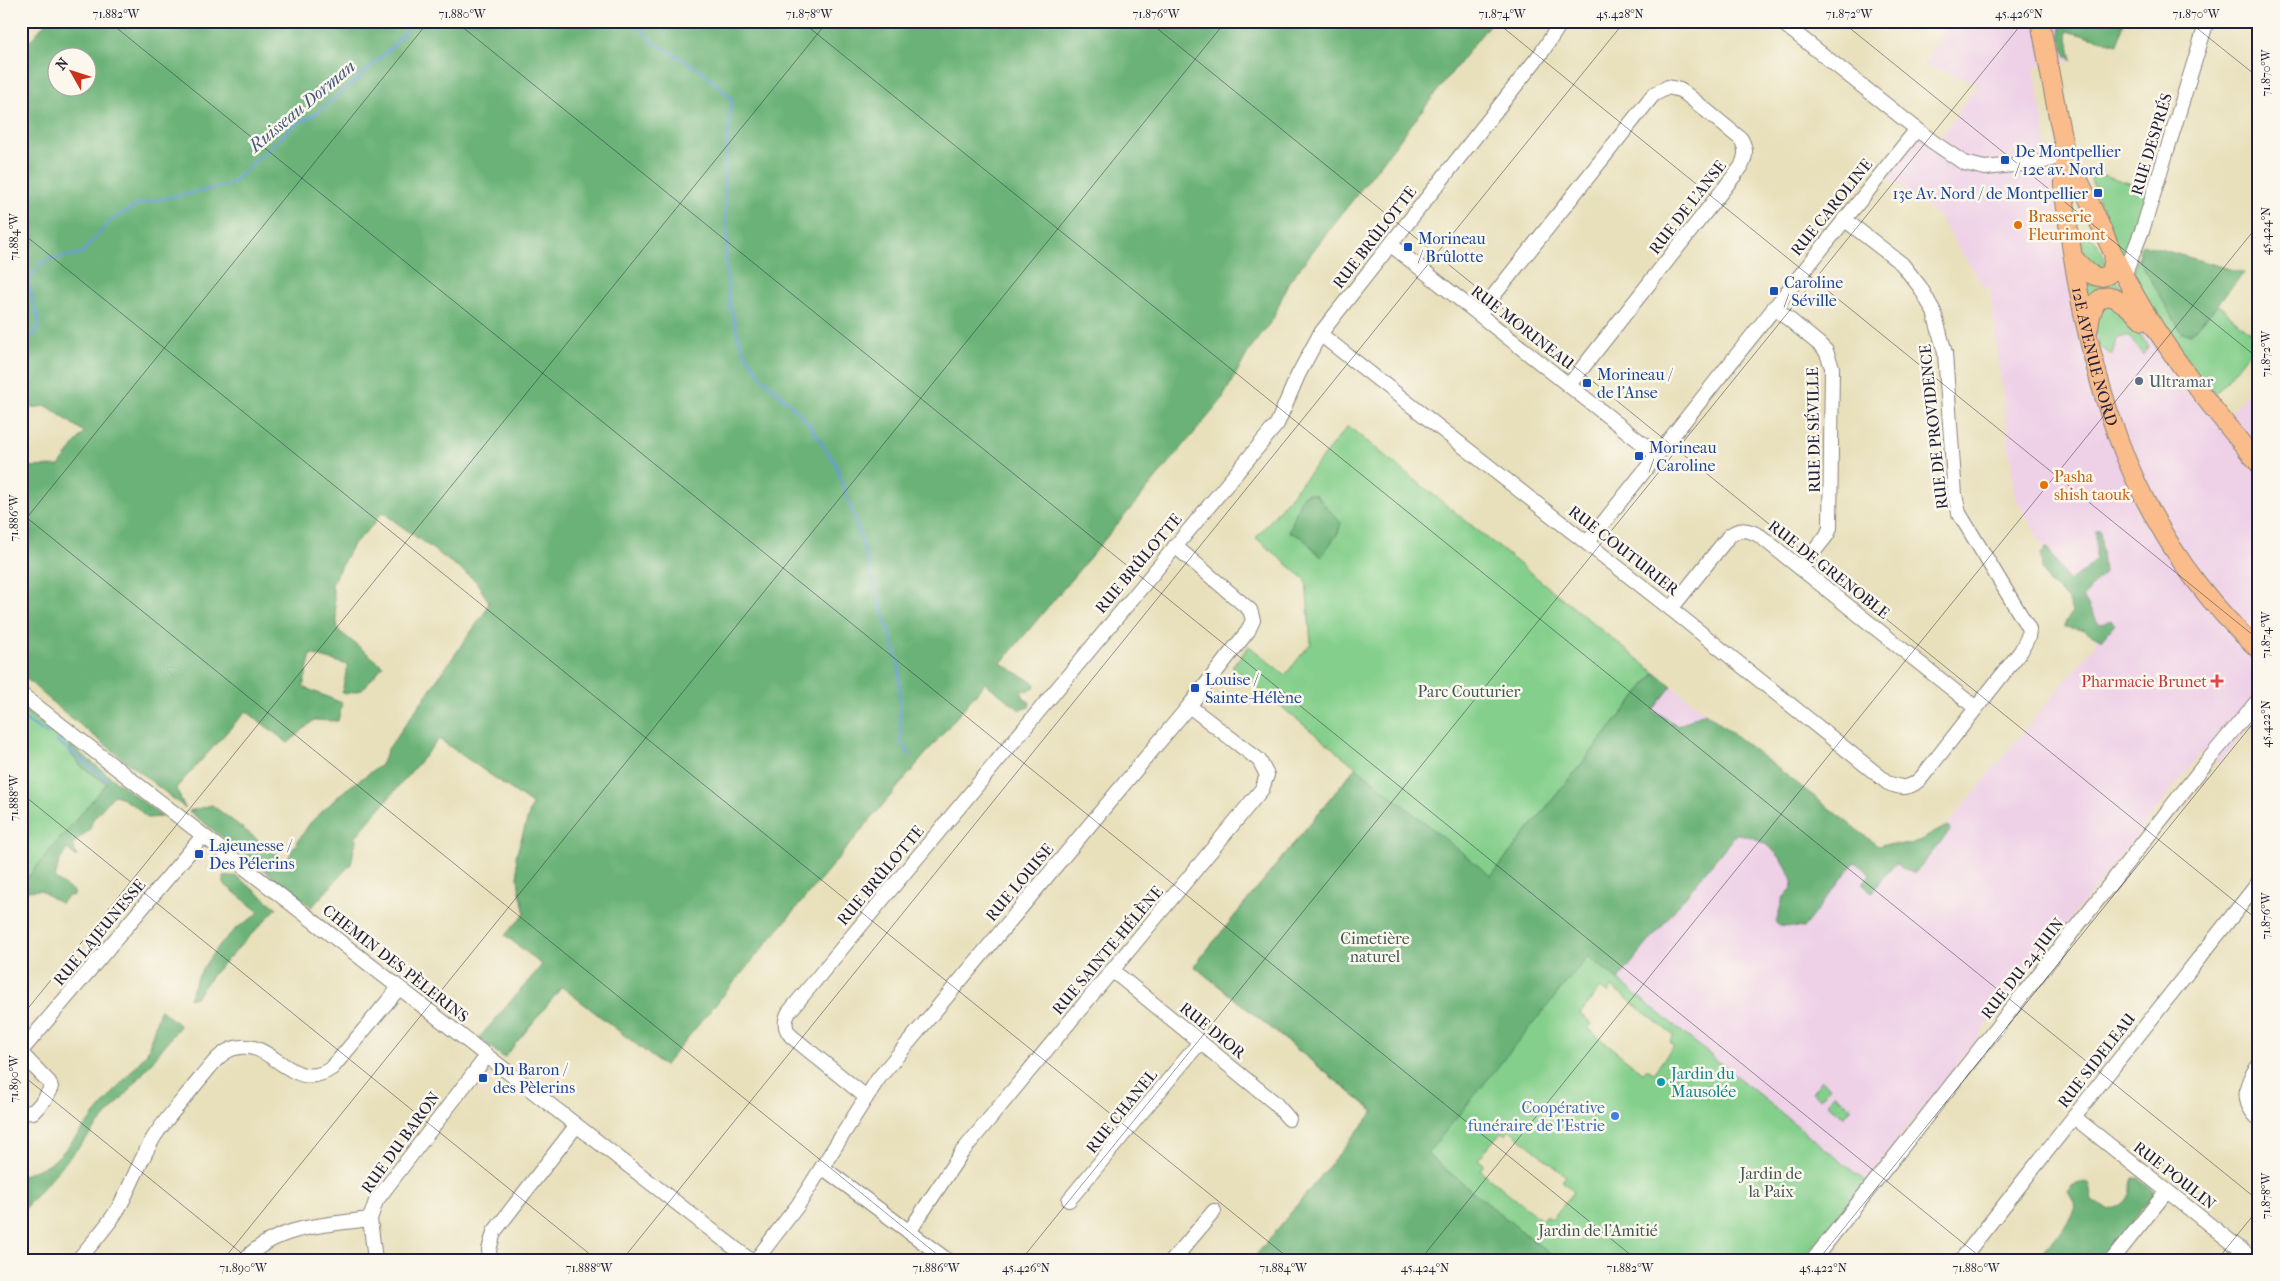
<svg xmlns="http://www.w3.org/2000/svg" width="2280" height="1281" font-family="'IM FELL French Canon',serif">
  <rect width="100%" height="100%" fill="#fbf7ec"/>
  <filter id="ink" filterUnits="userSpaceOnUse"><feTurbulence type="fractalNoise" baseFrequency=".02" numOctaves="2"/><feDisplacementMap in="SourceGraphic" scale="10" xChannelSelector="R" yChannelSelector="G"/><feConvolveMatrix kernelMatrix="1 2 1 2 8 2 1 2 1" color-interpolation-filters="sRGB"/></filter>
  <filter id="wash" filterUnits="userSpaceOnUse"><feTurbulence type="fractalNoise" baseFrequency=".0096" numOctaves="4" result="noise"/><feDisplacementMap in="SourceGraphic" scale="20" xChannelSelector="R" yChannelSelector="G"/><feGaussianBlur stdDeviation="1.12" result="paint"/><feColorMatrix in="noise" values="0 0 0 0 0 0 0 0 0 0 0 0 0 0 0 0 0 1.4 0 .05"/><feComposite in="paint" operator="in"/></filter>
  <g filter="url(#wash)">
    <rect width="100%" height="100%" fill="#e8e0bb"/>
    <polygon fill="#eed0e7" points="1945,21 2124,21 2118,44 2067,30 2072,61 2034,66 2078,333 2079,339 2088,336 2121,300 2224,421 2259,377 2259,714 2219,764 2204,749 1865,1181 1490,876 1655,673 1910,871 2097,642 2015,497 1990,287 1985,289 1939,217 1887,175 1924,127 1940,138 1978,83 1923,65 1940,41"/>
    <g fill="#84cf8b" stroke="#537863" fill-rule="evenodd">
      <polygon points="2088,170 2150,190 2128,252 2119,250 2098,201"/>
      <path d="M2085,231L2089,232C2095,242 2109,257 2104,269L2087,267L2081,237Z"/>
      <path d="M2139,253L2191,334L2218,305L2259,340L2219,390L2215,392C2201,386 2138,293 2135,275C2133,269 2137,260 2139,253Z"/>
      <polygon points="2084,274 2114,276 2131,302 2089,306"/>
      <polygon points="2101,304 2122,307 2148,346 2143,355 2130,338 2125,336 2116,339 2112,355 2099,347 2094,325"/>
      <path d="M1348,426L1655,673L1491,876L1865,1181L1802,1260H1557L1194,966L1356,767L1232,667L1249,646L1285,675L1311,643L1306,580L1256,538ZM1612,987L1674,1036L1670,1042L1674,1046L1653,1073L1647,1068L1643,1073L1588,1029L1592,1024L1580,1014L1600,988L1608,993ZM1510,1130L1566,1176L1562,1181L1574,1192L1552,1219L1546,1215L1541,1220L1480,1170L1484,1164L1478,1159L1501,1132L1506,1135Z"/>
      <polygon points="21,708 71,746 70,753 83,768 107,783 21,885"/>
      <polygon points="1822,1080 1830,1087 1820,1098 1812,1093"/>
      <polygon points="1834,1094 1852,1108 1844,1117 1827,1103"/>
    </g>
    <g fill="#6bb277" stroke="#466a59" fill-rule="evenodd">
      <path d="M47,21H1288L1335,28L1346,21H1492L1288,283L1273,319L1250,349L1221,401L1001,663L1035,684L1034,688L1029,691L1021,690L1024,699L1030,702L1029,707L1020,710L985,683L664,1066L562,987L504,1058L479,1038L542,965L505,935L525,914L519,887L516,856L532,804L439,739L357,835L351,864L312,907L189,811L212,805L287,862L292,850L310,823L345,790L381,765L388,749L485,612L489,602L475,580L382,512L373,525L352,546L332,583L338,630L383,666L362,690L345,694L342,692L348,665L311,654L303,687L342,703L338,721L314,720L288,743L246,711L176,788L185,808L59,708L21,674V467L59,466L84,432L47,406L21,409V51ZM58,58H88V88H58Z"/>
      <path d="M2061,21H2124L2118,44L2067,31L2072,61C2060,51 2059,35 2061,21Z"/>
      <polygon points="2142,244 2244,273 2191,334 2182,333 2139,260 2139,253"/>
      <polygon points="1309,493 1316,495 1341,523 1338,533 1321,557 1303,538 1289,532 1302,496"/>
      <polygon points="2096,530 2100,530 2104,573 2083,597 2098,623 2102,624 2111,620 2115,624 2102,640 2084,630 2065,627 2066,621 2072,613 2069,601 2049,583 2042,568 2041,555 2047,547 2068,581 2086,570 2096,559"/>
      <path d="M1655,673L1672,686L1653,710L1678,726L1705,712L1878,846L1885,844L1911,845L1947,826L1950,827V831L1915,873L1904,870L1896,863L1872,892L1862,884L1870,874L1855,862L1803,928L1780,926L1776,923L1783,898L1793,887C1789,859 1764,836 1736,834L1618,980L1588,956L1427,1154L1557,1260H1252L1374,1111L1194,966L1356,767L1491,876Z"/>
      <polygon points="71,746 162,817 147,818 135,806 116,795 113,796 93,819 89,831 81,836 73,845 77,857 67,849 59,862 55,879 74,892 74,895 66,897 61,904 40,890 26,891 21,897 21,885 107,783 83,768 70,753"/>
      <path d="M236,876L277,908L214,973L196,997L189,999C198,971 215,947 237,928C244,922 253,919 259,912L224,884V877Z"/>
      <polygon points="160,1009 180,1026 136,1082 24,1209 21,1207 21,1176 50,1164 63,1152 147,1053"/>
      <path d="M2138,1177L2155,1193L2105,1257V1260H2097L2090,1252L2081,1260H2037L2070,1220L2076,1208L2068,1190L2071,1185L2085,1182L2089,1184L2092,1200L2108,1210C2118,1208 2126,1204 2130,1194C2132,1188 2130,1184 2133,1178Z"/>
    </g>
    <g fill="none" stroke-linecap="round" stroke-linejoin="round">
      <g stroke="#699ed6" stroke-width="2.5">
        <polyline points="635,21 651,41 701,70 732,99 724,169 727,238 726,268 730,305 738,335 745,353 761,376 807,421 835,463 854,517 899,664 901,742 910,755"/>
        <polyline points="21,342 36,334 39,322 28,281 43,261 82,253 110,221 139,204 229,185 296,124 313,116 353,83 390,49 414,21"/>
        <polyline points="21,717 47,734"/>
        <polyline points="57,741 108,780"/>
      </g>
    </g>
  </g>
  <g filter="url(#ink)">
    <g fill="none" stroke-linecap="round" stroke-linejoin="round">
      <g stroke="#85817b" stroke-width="16">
        <g id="minor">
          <polyline points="1780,21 1933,142 1964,163 1985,168 2041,162 2065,155"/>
          <polyline points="1391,245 1657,455"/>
          <polyline points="2124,276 2143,228 2207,21"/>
          <polyline points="1774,307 1819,344 1826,351 1832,367 1830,528 1827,535 1801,568"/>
          <path d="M1479,314L1653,95L1668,87L1680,90L1686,94L1741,139C1747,150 1746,156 1741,167L1569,385"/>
          <path d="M1320,334L1671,609L1888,783C1902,789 1911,789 1922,777L2021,651L2028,637L2029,629L1959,513L1955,495L1945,353L1934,312L1920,287L1902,264L1844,219"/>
          <polyline points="1587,543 1917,129"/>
          <path d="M1671,609L1729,536C1740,528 1748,529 1760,536L1976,708"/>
          <polyline points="21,694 750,1260"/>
          <polyline points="1113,971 1275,1103 1289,1119"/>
          <polyline points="21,1051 203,836"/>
          <polyline points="21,1053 49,1082 51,1087 45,1099 33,1112 21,1113"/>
          <path d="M2259,1065C2245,1082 2240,1102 2259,1119"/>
          <path d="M866,1097L791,1036C784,1028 784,1021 789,1012L1277,424L1298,375L1320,334L1542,52L1562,21"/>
          <polyline points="2074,1117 2254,1260"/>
          <polyline points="822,1167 947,1260"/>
          <polyline points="1069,1200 1200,1042"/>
          <polyline points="909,1232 962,1152 1262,789 1267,775 1259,760 1189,706"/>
          <path d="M78,1260C92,1243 107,1227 118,1209C131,1186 140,1160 154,1137C167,1117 184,1099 199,1080C210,1068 219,1052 235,1048C273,1037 291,1096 332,1068L399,988"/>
          <path d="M244,1260C277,1225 326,1225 370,1219"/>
          <polyline points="375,1260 370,1219 376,1201 487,1056"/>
          <polyline points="490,1260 489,1250 494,1232 576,1126"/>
          <polyline points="756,1260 798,1205 878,1079 1189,706 1248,631 1253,620 1250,610 1175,546"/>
          <polyline points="1173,1260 1214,1211"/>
          <polyline points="1813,1260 2209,759 2259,699"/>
          <polyline points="1961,1260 2259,882"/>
          <polyline points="2112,1260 2167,1191"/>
        </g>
      </g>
      <g stroke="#85817b" stroke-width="20">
        <g id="major">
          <path id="s1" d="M2040,21C2046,51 2051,81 2057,111C2059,125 2064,141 2065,156C2066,168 2063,181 2064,193C2085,366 2125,529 2259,650"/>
          <path d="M2065,155C2091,197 2106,245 2131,288C2166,352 2212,408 2259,464"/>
          <path d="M2074,258C2083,267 2094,284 2109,274L2112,269L2114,255"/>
          <path d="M2089,328C2095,278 2119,297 2143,321"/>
        </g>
      </g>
      <use href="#minor" stroke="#fff" stroke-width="14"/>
      <use href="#major" stroke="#fabc8b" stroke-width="18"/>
    </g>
  </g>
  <path fill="none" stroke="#22223b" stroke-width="1" stroke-opacity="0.45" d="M108,21L1637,1260M455,21L1984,1260M801,21L2259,1201M1148,21L2259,921M1495,21L2259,640M1841,21L2259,359M2188,21L2259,78M21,32L30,21M21,232L1291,1260M21,513L944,1260M21,525L429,21M21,793L597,1260M21,1017L828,21M21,1074L250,1260M223,1260L1226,21M622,1260L1625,21M1021,1260L2024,21M1420,1260L2259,224M1818,1260L2259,716M2217,1260L2259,1208"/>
  <g fill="#1a4fb4" stroke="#fbf7ec" stroke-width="2">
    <rect x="2000" y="155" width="10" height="10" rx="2.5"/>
    <rect x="2093" y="188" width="10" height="10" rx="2.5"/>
    <rect x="1403" y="242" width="10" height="10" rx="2.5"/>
    <rect x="1769" y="286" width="10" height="10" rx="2.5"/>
    <rect x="1582" y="378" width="10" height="10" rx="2.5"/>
    <rect x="1634" y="451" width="10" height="10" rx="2.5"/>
    <rect x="1190" y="683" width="10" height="10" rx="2.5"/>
    <rect x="194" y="849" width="10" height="10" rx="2.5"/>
    <rect x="478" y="1073" width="10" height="10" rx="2.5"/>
  </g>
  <g fill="#e8710a" stroke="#fbf7ec" stroke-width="2">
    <circle cx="2018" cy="225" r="5"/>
    <circle cx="2044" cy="485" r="5"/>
  </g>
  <circle fill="#5c6f8a" stroke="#fbf7ec" stroke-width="2" cx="2139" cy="381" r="5"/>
  <path fill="#e0444e" stroke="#fbf7ec" stroke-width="2" d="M2214.5 673.5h5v5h5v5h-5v5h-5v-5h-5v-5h5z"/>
  <circle fill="#0f9aa8" stroke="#fbf7ec" stroke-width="2" cx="1661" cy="1082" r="5"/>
  <circle fill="#3f7fe0" stroke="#fbf7ec" stroke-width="2" cx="1615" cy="1116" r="5"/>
  <g text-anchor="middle" stroke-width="5" stroke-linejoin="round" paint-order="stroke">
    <g font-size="16" fill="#22223b" stroke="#fbf7ec">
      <text transform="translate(2151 144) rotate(-73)" y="6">RUE DESPRÉS</text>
      <text transform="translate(1687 207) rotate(-52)" y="6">RUE DE L'ANSE</text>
      <text transform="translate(1831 207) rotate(-51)" y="6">RUE CAROLINE</text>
      <text transform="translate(1374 237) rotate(-52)" y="6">RUE BRÛLOTTE</text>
      <text transform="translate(1523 327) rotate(38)" y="6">RUE MORINEAU</text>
      <text dy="6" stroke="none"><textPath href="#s1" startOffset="341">12E AVENUE NORD</textPath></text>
      <text transform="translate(1933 427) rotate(-96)" y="6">RUE DE PROVIDENCE</text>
      <text transform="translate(1813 430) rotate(-91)" y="6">RUE DE SÉVILLE</text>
      <text transform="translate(1624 550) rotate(38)" y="6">RUE COUTURIER</text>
      <text transform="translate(1138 563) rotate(-50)" y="6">RUE BRÛLOTTE</text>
      <text transform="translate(1829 569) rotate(38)" y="6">RUE DE GRENOBLE</text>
      <text transform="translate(880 875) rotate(-50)" y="6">RUE BRÛLOTTE</text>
      <text transform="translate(1019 882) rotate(-50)" y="6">RUE LOUISE</text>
      <text transform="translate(99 932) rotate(-50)" y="6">RUE LAJEUNESSE</text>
      <text transform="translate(1107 950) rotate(-50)" y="6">RUE SAINTE-HÉLÈNE</text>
      <text transform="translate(396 963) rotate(38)" y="6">CHEMIN DES PÈLERINS</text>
      <text transform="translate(2022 968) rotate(-52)" y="6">RUE DU 24-JUIN</text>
      <text transform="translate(1213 1030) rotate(39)" y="6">RUE DIOR</text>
      <text transform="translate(2096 1060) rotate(-52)" y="6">RUE SIDELEAU</text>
      <text transform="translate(1121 1111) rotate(-51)" y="6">RUE CHANEL</text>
      <text transform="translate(400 1142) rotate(-54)" y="6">RUE DU BARON</text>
      <text transform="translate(2175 1175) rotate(38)" y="6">RUE POULIN</text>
    </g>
    <g font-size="16" fill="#164399" stroke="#fbf7ec" text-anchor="start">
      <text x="2015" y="157">De Montpellier<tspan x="2015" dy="18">/ 12e av. Nord</tspan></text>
      <text x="2088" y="199" text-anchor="end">13e Av. Nord / de Montpellier</text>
      <text x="1418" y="244">Morineau<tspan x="1418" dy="18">/ Brûlotte</tspan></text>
      <text x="1784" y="288">Caroline<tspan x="1784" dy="18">/ Séville</tspan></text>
      <text x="1597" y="380">Morineau /<tspan x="1597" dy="18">de l'Anse</tspan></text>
      <text x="1649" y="453">Morineau<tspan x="1649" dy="18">/ Caroline</tspan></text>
      <text x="1205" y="685">Louise /<tspan x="1205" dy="18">Sainte-Hélène</tspan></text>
      <text x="209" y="851">Lajeunesse /<tspan x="209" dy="18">Des Pélerins</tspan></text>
      <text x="493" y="1075">Du Baron /<tspan x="493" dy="18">des Pèlerins</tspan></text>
    </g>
    <g font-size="16" fill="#c56008" stroke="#fbf7ec" text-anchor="start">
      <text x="2028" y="222">Brasserie<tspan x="2028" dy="18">Fleurimont</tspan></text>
      <text x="2054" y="482">Pasha<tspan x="2054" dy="18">shish taouk</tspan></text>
    </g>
    <g font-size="16" fill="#4e5e75" stroke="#fbf7ec" text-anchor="start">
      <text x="2149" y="387">Ultramar</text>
    </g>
    <g font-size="16" fill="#be3a42" stroke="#fbf7ec" text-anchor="end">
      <text x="2207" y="687">Pharmacie Brunet</text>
    </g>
    <g font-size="16" fill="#3f5653" stroke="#fbf7ec">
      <text x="1469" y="697">Parc Couturier</text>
      <text x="1375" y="944">Cimetière<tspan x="1375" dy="18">naturel</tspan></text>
      <text x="1771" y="1179">Jardin de<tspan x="1771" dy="18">la Paix</tspan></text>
      <text x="1598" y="1236">Jardin de l'Amitié</text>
    </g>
    <g font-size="16" fill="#0d838f" stroke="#fbf7ec" text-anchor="start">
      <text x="1671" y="1079">Jardin du<tspan x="1671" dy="18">Mausolée</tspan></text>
    </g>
    <g font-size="16" fill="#366cbe" stroke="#fbf7ec" text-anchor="end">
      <text x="1605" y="1113">Coopérative<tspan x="1605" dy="18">funéraire de l'Estrie</tspan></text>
    </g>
    <g font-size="18" font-style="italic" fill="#425a81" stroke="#fbf7ec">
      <text transform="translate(302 106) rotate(-40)" y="6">Ruisseau Dorman</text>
    </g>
  </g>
  <rect width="2280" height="1281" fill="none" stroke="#fbf7ec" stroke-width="55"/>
  <g transform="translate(72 72) rotate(309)"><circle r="24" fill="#fbf7ec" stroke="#a4a2a5"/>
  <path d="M0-4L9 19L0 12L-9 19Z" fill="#c8321e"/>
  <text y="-8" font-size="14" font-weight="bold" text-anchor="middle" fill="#22223b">N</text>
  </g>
  <rect x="28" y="28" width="2224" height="1226" fill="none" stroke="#22223b" stroke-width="2"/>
  <g font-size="12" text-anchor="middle" fill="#22223b">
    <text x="116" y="18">71.882°W</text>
    <text x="462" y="18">71.880°W</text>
    <text x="809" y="18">71.878°W</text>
    <text x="1156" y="18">71.876°W</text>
    <text x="1502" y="18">71.874°W</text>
    <text x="1620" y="18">45.428°N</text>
    <text x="1849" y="18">71.872°W</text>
    <text x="2019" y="18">45.426°N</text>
    <text x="2196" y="18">71.870°W</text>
    <text transform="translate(2266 73) rotate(-90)" y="4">71.870°W</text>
    <text transform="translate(2266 231) rotate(-90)" y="4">45.424°N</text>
    <text transform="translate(14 237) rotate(-90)" y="4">71.884°W</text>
    <text transform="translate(2266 354) rotate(-90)" y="4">71.872°W</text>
    <text transform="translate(14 518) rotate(-90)" y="4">71.886°W</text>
    <text transform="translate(2266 635) rotate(-90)" y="4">71.874°W</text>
    <text transform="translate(2266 724) rotate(-90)" y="4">45.422°N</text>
    <text transform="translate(14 798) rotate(-90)" y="4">71.888°W</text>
    <text transform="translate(2266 916) rotate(-90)" y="4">71.876°W</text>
    <text transform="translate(14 1079) rotate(-90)" y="4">71.890°W</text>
    <text transform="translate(2266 1196) rotate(-90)" y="4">71.878°W</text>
    <text x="243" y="1272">71.890°W</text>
    <text x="589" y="1272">71.888°W</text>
    <text x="936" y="1272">71.886°W</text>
    <text x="1026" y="1272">45.426°N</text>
    <text x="1283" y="1272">71.884°W</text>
    <text x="1425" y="1272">45.424°N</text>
    <text x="1630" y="1272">71.882°W</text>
    <text x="1823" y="1272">45.422°N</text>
    <text x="1976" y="1272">71.880°W</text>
  </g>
</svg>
